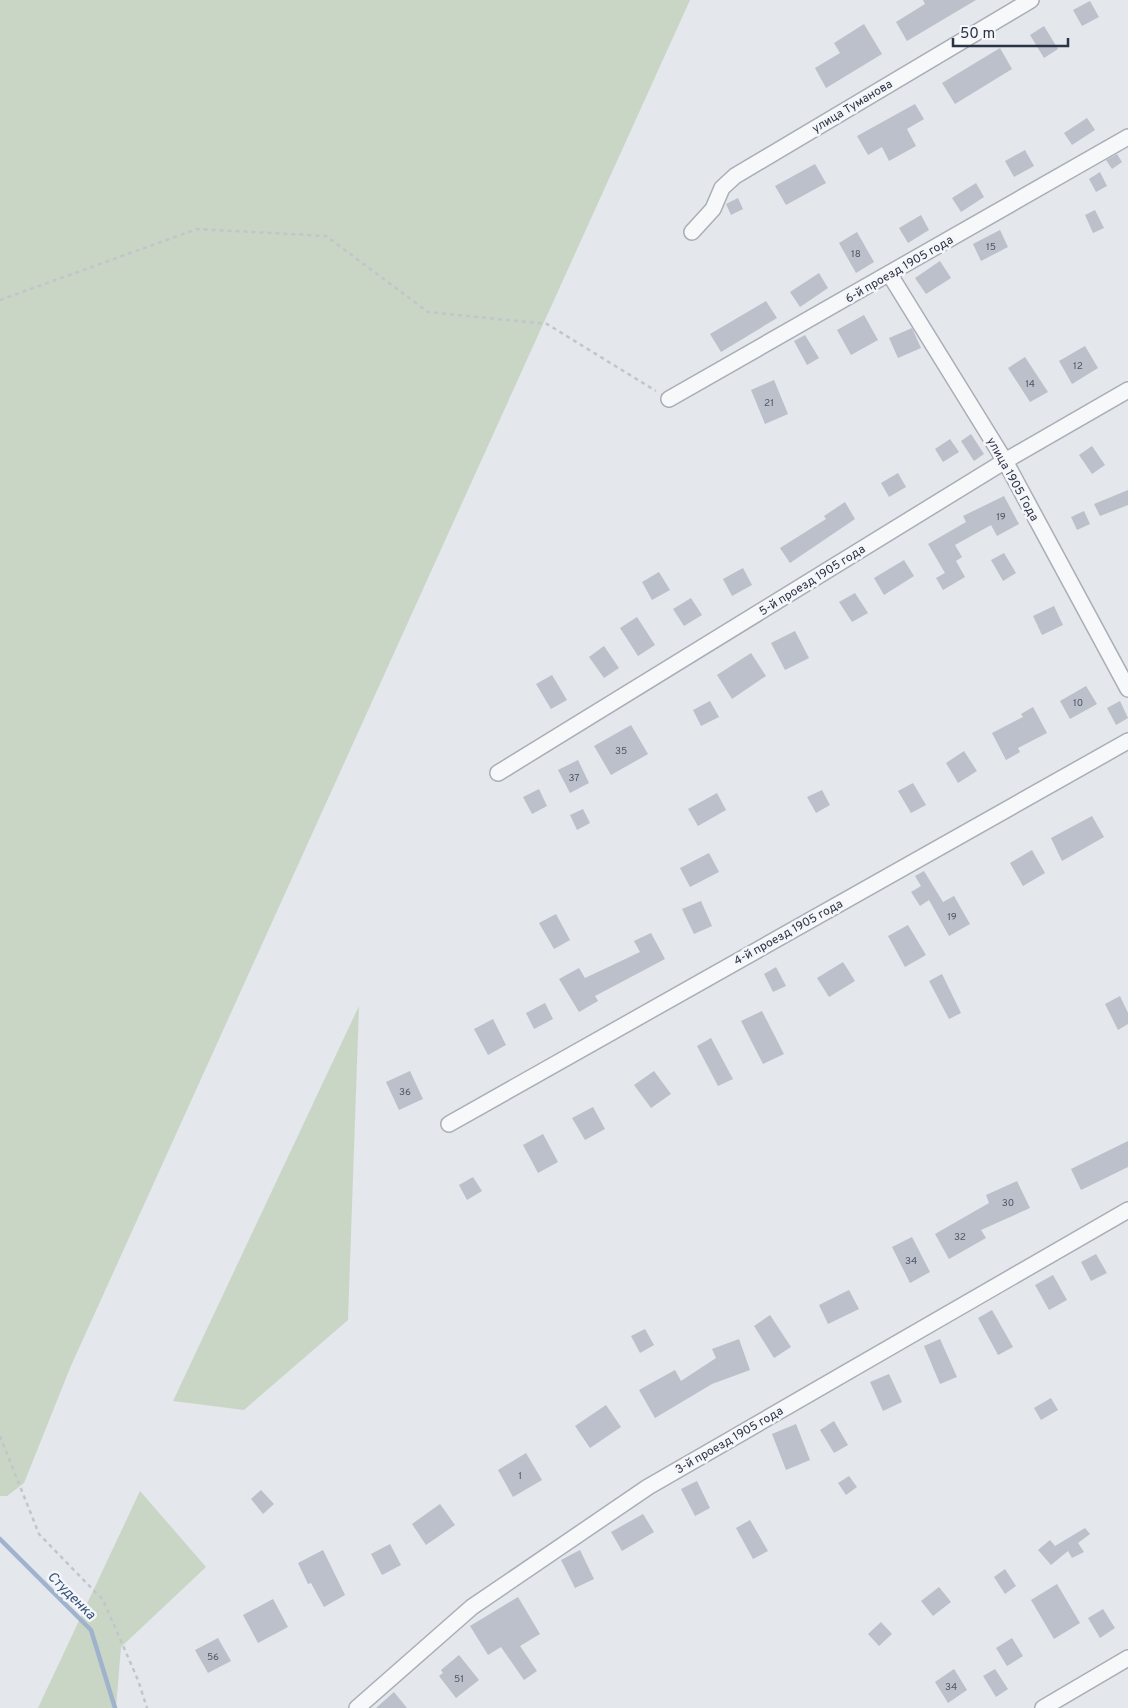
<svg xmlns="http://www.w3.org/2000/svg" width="1128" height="1708" font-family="Overpass,sans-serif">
  <rect width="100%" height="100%" fill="#e4e7ec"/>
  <g fill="#c9d6c5">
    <polygon points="0,0 690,0 70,1368 24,1483 7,1496 0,1496"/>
    <polygon points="359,1006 348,1320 244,1410 173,1401"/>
    <polygon points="140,1491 206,1567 121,1647 116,1708 38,1708"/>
  </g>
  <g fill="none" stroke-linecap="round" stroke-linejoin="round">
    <polyline stroke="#9fb4cc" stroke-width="4.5" points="0,1539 91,1630 115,1708"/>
  </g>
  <g fill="#bbc0ca">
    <polygon points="923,0 976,0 907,41 896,22 925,4"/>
    <polygon points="1090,1 1099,17 1082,26 1073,10"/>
    <polygon points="864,24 882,54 826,88 815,68 840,53 834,43"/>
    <polygon points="1044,26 1058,49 1044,58 1030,35"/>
    <polygon points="1000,48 1012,69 955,104 942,83"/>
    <polygon points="915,104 924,119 907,129 916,146 889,161 882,147 868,155 857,136"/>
    <polygon points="1087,118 1095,130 1072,145 1064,133"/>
    <polygon points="1025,150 1034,166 1014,177 1005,161"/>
    <polygon points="1117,154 1122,162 1112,169 1106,160"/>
    <polygon points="815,164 826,183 786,205 775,186"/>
    <polygon points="1100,172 1107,186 1096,192 1089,179"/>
    <polygon points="976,183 984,197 961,212 952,198"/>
    <polygon points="738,198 743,209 731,215 726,204"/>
    <polygon points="1095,210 1104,228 1093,233 1085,215"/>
    <polygon points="921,215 929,230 908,243 899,228"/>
    <polygon points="1000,230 1008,247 981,261 973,244"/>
    <polygon points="857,232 874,262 856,273 839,243"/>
    <polygon points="940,261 951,278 926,294 915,278"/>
    <polygon points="819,273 828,288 800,307 790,292"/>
    <polygon points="766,301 777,318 721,352 710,334"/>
    <polygon points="864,315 878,340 851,355 837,330"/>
    <polygon points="912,328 921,348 898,358 889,338"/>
    <polygon points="805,335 819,358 807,365 794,341"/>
    <polygon points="1085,346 1098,368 1072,384 1059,361"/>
    <polygon points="1025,357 1048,392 1030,402 1008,368"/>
    <polygon points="774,380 788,414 765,424 751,390"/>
    <polygon points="971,434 984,454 974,461 961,441"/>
    <polygon points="950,439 959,452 943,462 935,449"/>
    <polygon points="1092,446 1105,465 1092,474 1079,455"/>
    <polygon points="898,473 906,487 889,497 881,483"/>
    <polygon points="1128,490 1128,505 1100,516 1094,504"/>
    <polygon points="1004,496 1019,524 997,536 991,525 955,545 962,557 956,561 965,577 943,590 936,578 945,573 928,544 966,522 963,516"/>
    <polygon points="845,502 855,519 790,563 780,548 826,519 824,516"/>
    <polygon points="1084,511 1090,524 1077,530 1071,517"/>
    <polygon points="1004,553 1016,573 1003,581 991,560"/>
    <polygon points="904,560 914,576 884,595 874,578"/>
    <polygon points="743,568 752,585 732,596 723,579"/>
    <polygon points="659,572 670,590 652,600 642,582"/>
    <polygon points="855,593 868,613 852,622 839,602"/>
    <polygon points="691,598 702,615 684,626 673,609"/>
    <polygon points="1054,606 1063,625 1042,635 1033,616"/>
    <polygon points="637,617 655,645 638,656 620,628"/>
    <polygon points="795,631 809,658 785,670 771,643"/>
    <polygon points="604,646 619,668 604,678 589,657"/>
    <polygon points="751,653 766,676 732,699 717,675"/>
    <polygon points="552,675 567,700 551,709 536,684"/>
    <polygon points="1086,686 1097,704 1070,719 1060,701"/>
    <polygon points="710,701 719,717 701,726 693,710"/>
    <polygon points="1120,701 1128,718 1116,725 1107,708"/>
    <polygon points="1033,707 1047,733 1018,748 1020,752 1006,760 992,733 1023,717 1021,714"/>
    <polygon points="631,725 648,754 611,775 594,746"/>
    <polygon points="964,751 977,771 958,783 946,763"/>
    <polygon points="578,760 589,783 570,793 558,770"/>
    <polygon points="913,783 926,805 911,813 898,791"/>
    <polygon points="539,789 547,806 532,814 523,797"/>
    <polygon points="822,790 830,805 816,813 807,797"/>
    <polygon points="717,793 726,810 698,826 688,809"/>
    <polygon points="583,809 590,823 577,830 570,815"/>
    <polygon points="1092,816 1104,837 1062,861 1051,838"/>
    <polygon points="1032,850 1045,873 1023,886 1010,863"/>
    <polygon points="709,853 719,872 690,887 680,868"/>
    <polygon points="924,871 943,902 954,896 970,924 949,936 929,900 920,906 911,892 921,886 915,876"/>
    <polygon points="701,901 712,926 694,934 682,909"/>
    <polygon points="556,914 570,940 554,949 539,923"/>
    <polygon points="908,925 926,955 905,967 888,936"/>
    <polygon points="651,933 665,959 595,996 598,1001 579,1012 559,979 579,968 585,978 640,952 634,941"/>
    <polygon points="843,962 855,981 829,997 817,978"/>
    <polygon points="776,967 786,986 773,992 764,974"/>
    <polygon points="942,974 961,1013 949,1019 929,981"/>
    <polygon points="1120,996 1128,1013 1128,1024 1118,1030 1105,1004"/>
    <polygon points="545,1003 553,1019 534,1029 526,1013"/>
    <polygon points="762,1011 784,1054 763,1064 741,1021"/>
    <polygon points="493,1019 506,1045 488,1055 474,1029"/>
    <polygon points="711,1038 733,1079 718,1086 697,1046"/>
    <polygon points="410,1071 423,1099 399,1110 386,1082"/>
    <polygon points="654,1071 671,1094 651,1108 634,1085"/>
    <polygon points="593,1107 605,1129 585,1140 572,1118"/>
    <polygon points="543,1134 558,1162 538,1173 523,1145"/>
    <polygon points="1128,1141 1128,1167 1081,1190 1071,1169"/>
    <polygon points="473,1177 482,1191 467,1200 459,1185"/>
    <polygon points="1017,1181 1030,1208 981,1230 986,1238 949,1259 935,1234 989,1203 986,1195"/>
    <polygon points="912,1237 930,1272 910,1283 892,1247"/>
    <polygon points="1096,1254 1107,1273 1091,1281 1081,1262"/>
    <polygon points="1053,1275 1067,1300 1049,1310 1035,1285"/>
    <polygon points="849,1290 859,1309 828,1324 819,1305"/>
    <polygon points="992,1310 1013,1347 998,1355 978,1318"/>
    <polygon points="770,1315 791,1347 774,1358 754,1326"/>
    <polygon points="645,1329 654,1345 640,1353 631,1336"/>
    <polygon points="739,1339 750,1370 712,1384 655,1418 639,1390 675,1370 681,1381 716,1358 712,1349"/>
    <polygon points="940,1339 957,1377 940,1384 924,1346"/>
    <polygon points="889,1374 902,1402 883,1411 870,1382"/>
    <polygon points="1051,1398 1058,1410 1041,1420 1034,1408"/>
    <polygon points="606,1405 621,1427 590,1448 575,1426"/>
    <polygon points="834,1421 848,1445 834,1453 820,1430"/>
    <polygon points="796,1424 810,1460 786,1470 772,1434"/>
    <polygon points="526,1453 542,1480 513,1497 498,1470"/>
    <polygon points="849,1476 857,1487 846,1495 838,1483"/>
    <polygon points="697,1481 710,1508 695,1516 681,1489"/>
    <polygon points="261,1490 274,1504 263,1514 251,1499"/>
    <polygon points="440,1504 455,1525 426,1545 412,1524"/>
    <polygon points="643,1514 654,1532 622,1551 611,1532"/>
    <polygon points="750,1520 768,1551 753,1559 736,1528"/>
    <polygon points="1085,1528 1090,1534 1078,1543 1084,1552 1072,1558 1068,1551 1051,1565 1038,1550 1050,1540 1055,1546"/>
    <polygon points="390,1544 401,1565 382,1575 371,1554"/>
    <polygon points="323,1550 345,1595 324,1607 311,1583 308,1584 298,1563"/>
    <polygon points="580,1550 594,1579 575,1588 561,1560"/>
    <polygon points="1005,1569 1016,1586 1005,1594 994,1577"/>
    <polygon points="1057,1584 1080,1623 1054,1639 1031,1600"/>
    <polygon points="939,1587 951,1602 933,1616 921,1601"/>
    <polygon points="518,1597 540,1634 520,1646 537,1671 524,1680 501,1647 488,1655 470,1626"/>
    <polygon points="273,1599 288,1627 258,1643 243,1615"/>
    <polygon points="1103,1609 1115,1628 1100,1638 1088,1618"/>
    <polygon points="881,1622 892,1634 879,1646 868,1634"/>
    <polygon points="218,1638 231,1661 208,1673 195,1650"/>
    <polygon points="1012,1638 1023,1656 1007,1666 996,1648"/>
    <polygon points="459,1655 479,1680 456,1698 439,1676 443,1673 441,1670"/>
    <polygon points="954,1669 967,1690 948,1703 935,1682"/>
    <polygon points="995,1669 1008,1689 996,1697 983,1676"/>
    <polygon points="394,1692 407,1708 376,1708"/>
  </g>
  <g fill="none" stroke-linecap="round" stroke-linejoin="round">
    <g stroke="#a9aeb7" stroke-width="18">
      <g id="minor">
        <polyline points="692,232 713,209 722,188 735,176 1031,0"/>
        <polyline points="890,275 1005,461 1128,689"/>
        <polyline points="669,399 1128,137"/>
        <polyline points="498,773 1005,461 1128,390"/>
        <polyline points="449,1124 1128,741"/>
        <polyline points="357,1708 472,1607 648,1487 1128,1210"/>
        <polyline points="1043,1708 1128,1658"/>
      </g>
    </g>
    <g stroke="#c2c5cb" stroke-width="2.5" stroke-dasharray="4 4" stroke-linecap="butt">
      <polyline points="0,300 197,229 326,236 428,312 547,324 656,391"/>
      <polyline points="0,1436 39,1534 103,1600 138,1680 147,1708"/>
    </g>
    <use href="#minor" stroke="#f7f8fa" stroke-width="15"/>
  </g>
  <g text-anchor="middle" stroke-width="5" stroke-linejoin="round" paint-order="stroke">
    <g font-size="10" fill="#4f5766">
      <text x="991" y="250">15</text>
      <text x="856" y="257">18</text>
      <text x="1078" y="369">12</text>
      <text x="1030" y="387">14</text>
      <text x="769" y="406">21</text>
      <text x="1001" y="520">19</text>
      <text x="1078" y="706">10</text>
      <text x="621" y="754">35</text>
      <text x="574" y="781">37</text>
      <text x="952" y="920">19</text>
      <text x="405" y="1095">36</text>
      <text x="1008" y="1206">30</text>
      <text x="960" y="1240">32</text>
      <text x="911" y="1264">34</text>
      <text x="520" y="1479">1</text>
      <text x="213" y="1660">56</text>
      <text x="459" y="1682">51</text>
      <text x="951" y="1690">34</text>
    </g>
    <g font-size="12" fill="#2b3445" stroke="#f4f6f9">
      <text transform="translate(852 106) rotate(-31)" y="4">улица Туманова</text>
      <text transform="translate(899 269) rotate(-30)" y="4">6-й проезд 1905 года</text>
      <text transform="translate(1013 479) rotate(61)" y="4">улица 1905 Года</text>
      <text transform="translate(812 580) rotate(-32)" y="4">5-й проезд 1905 года</text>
      <text transform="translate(788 932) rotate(-29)" y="4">4-й проезд 1905 года</text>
      <text transform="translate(729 1440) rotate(-30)" y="4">3-й проезд 1905 года</text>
    </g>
    <g font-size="14" font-style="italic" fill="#34527a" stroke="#f4f6f9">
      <text transform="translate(72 1595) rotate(45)" y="5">Студенка</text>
    </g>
  </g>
  <path d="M953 38v8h115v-8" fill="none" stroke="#2b3445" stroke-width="2.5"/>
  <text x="960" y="38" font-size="15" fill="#2b3445" stroke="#f4f6f9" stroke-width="4" paint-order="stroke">50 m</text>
</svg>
